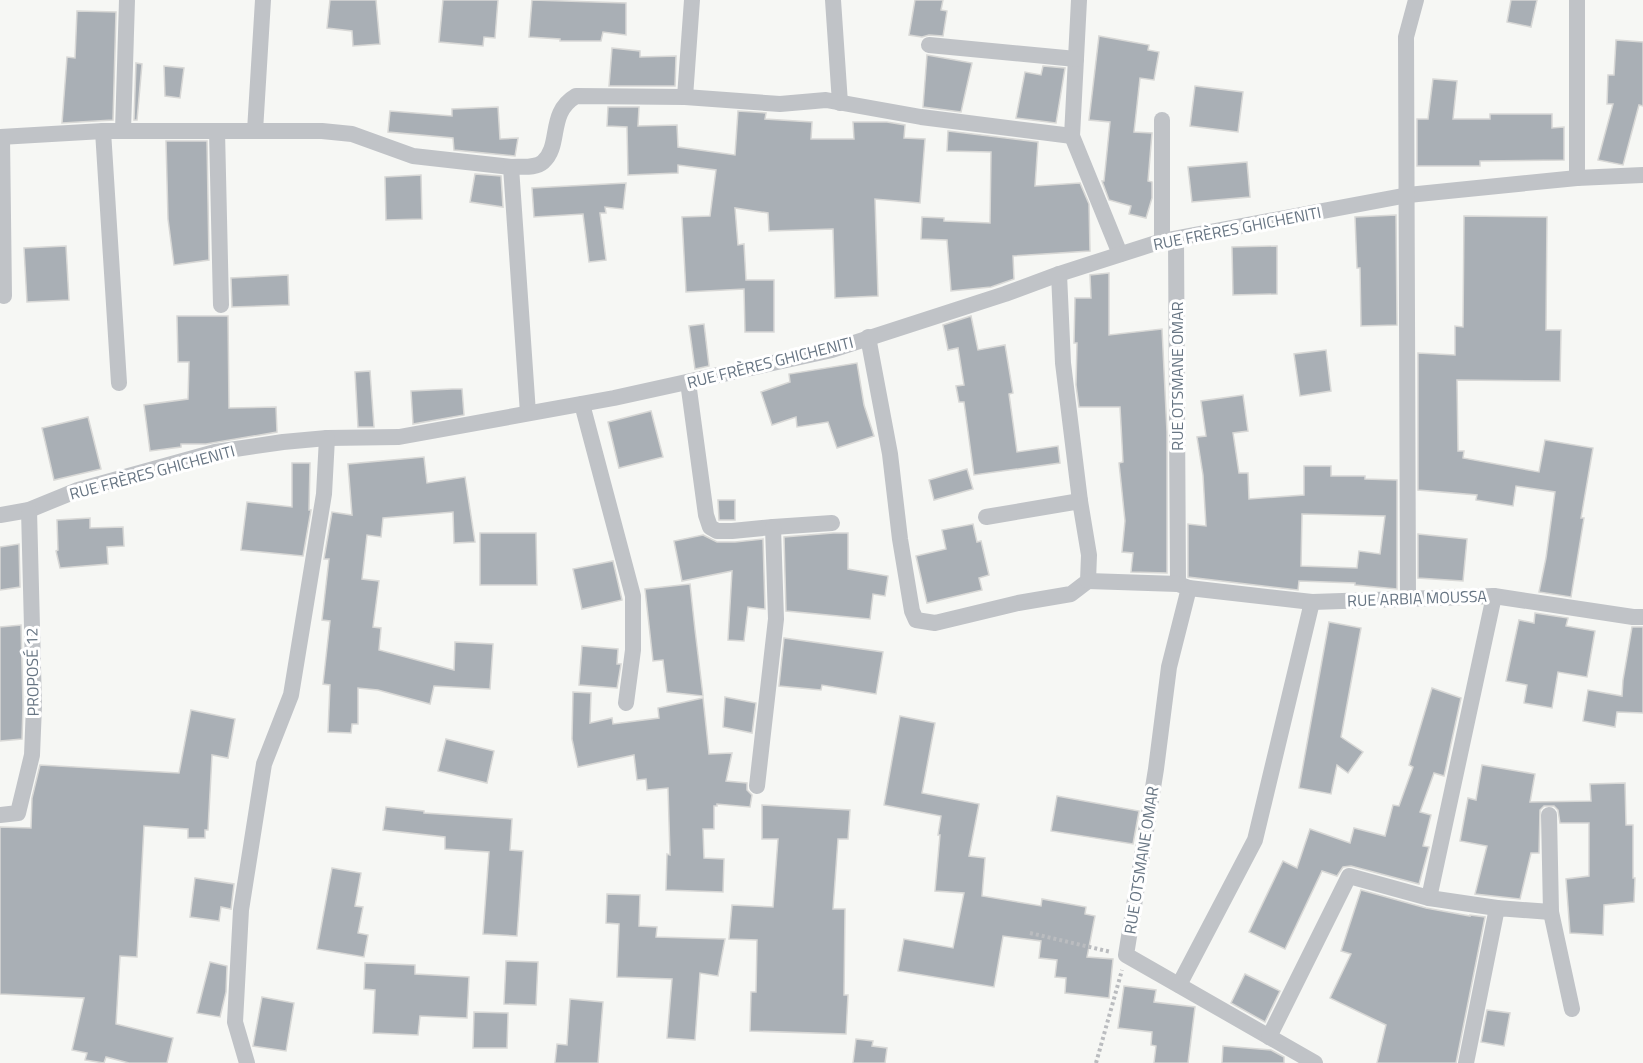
<svg xmlns="http://www.w3.org/2000/svg" width="1643" height="1063" font-family="'Titillium Web',sans-serif">
  <rect width="100%" height="100%" fill="#f6f7f4"/>
  <g fill="#a9afb5" stroke="#d8d8d6" stroke-width="1.5" fill-rule="evenodd">
    <polygon points="330,0 376,0 380,44 353,46 352,31 327,28"/>
    <polygon points="443,0 498,0 495,38 484,37 483,46 439,42"/>
    <polygon points="532,0 626,3 626,35 603,32 601,41 560,41 560,39 529,37"/>
    <polygon points="915,0 943,0 941,10 947,11 943,36 929,35 922,37 909,35"/>
    <polygon points="1511,0 1537,0 1531,27 1507,22"/>
    <polygon points="77,11 116,12 113,120 62,123 67,57 75,58"/>
    <polygon points="1099,36 1149,45 1148,50 1159,52 1154,80 1140,78 1134,132 1152,133 1148,181 1152,182 1152,198 1146,218 1129,214 1131,206 1109,200 1102,181 1104,181 1110,122 1089,120"/>
    <polygon points="1616,40 1643,42 1643,106 1639,105 1623,165 1598,160 1613,104 1607,104 1608,75 1614,75"/>
    <polygon points="612,48 640,51 640,57 676,56 675,86 609,86"/>
    <polygon points="927,55 972,63 961,112 923,107"/>
    <polygon points="136,63 142,64 137,120 134,120"/>
    <polygon points="164,66 184,68 180,98 165,96"/>
    <polygon points="1043,66 1065,68 1056,123 1016,118 1025,72 1041,75"/>
    <polygon points="1433,79 1457,81 1453,119 1490,119 1490,114 1552,114 1552,128 1564,127 1564,160 1480,161 1480,166 1417,166 1417,119 1428,119"/>
    <polygon points="1195,86 1243,92 1238,132 1190,126"/>
    <polygon points="498,107 500,139 518,138 515,156 454,150 453,138 388,132 390,111 452,116 452,109"/>
    <polygon points="608,107 639,107 638,126 677,125 678,147 735,155 738,111 766,113 765,119 812,122 811,139 854,139 853,122 887,122 905,125 904,138 925,139 920,203 875,199 878,296 835,298 833,229 769,231 768,213 735,208 738,245 744,244 746,280 774,280 774,332 745,332 744,289 686,292 682,217 710,216 716,170 678,165 678,173 628,175 627,127 607,126"/>
    <polygon points="948,131 1038,142 1035,186 1080,183 1089,204 1090,251 1013,256 1014,279 991,287 951,291 947,240 921,239 922,217 944,218 944,221 990,223 991,152 947,151"/>
    <polygon points="166,141 207,141 209,260 174,265 168,219"/>
    <polygon points="1247,162 1250,197 1192,202 1188,167"/>
    <polygon points="475,174 501,176 503,207 470,202"/>
    <polygon points="421,175 422,219 386,220 385,177"/>
    <polygon points="626,183 623,209 605,207 606,213 600,213 606,260 589,262 583,214 534,217 532,188"/>
    <polygon points="1396,215 1397,325 1361,326 1360,268 1357,268 1355,217"/>
    <polygon points="1464,216 1547,217 1546,330 1561,330 1560,381 1457,380 1458,451 1464,451 1463,458 1539,472 1545,440 1593,448 1581,518 1584,518 1571,597 1539,592 1546,558 1555,492 1516,486 1513,506 1476,500 1477,495 1418,490 1418,353 1455,355 1455,326 1463,327"/>
    <polygon points="66,246 69,300 27,302 24,248"/>
    <polygon points="1277,246 1277,294 1233,295 1232,247"/>
    <polygon points="1109,273 1109,335 1162,329 1167,432 1167,573 1131,572 1133,553 1122,552 1125,521 1119,463 1123,462 1120,407 1079,407 1076,385 1077,343 1074,343 1075,298 1091,298 1090,275"/>
    <polygon points="288,275 289,305 232,307 231,278"/>
    <polygon points="177,316 228,316 229,408 276,407 277,432 206,444 181,444 181,447 150,451 144,405 188,399 189,362 178,362"/>
    <polygon points="971,316 978,350 1005,345 1013,393 1009,394 1017,452 1058,446 1060,463 974,475 964,402 959,402 956,386 964,385 958,348 948,350 943,325"/>
    <polygon points="704,324 709,366 695,369 689,326"/>
    <polygon points="1326,350 1331,391 1300,396 1294,354"/>
    <polygon points="857,363 864,405 874,436 837,448 828,422 797,427 796,417 772,425 761,392 790,382 789,374"/>
    <polygon points="370,371 374,427 358,427 355,372"/>
    <polygon points="452,389 462,389 464,415 413,424 411,391"/>
    <path d="M1243,395L1248,431L1233,433L1239,473H1248L1249,499L1304,495V466H1331V476H1365V479L1397,480V589L1355,585V583L1299,581L1298,590L1188,577V524L1206,526L1203,475L1197,437L1206,436L1201,401ZM1302,514L1385,516L1380,554L1359,551L1357,568L1301,566Z"/>
    <polygon points="651,411 663,457 619,468 608,422"/>
    <polygon points="88,417 101,469 54,480 42,428"/>
    <polygon points="424,457 427,483 465,477 475,542 454,543 453,512 383,518 381,537 367,535 362,579 379,581 373,627 381,628 379,650 454,670 455,642 493,644 490,689 434,686 430,704 378,690 358,688 358,724 352,724 351,733 328,732 330,685 323,684 330,621 322,620 329,559 324,559 332,512 352,515 348,464"/>
    <polygon points="292,463 310,463 309,510 311,510 303,556 241,550 247,502 292,507"/>
    <polygon points="967,469 973,489 934,500 929,480"/>
    <polygon points="718,500 735,500 735,520 719,520"/>
    <polygon points="90,518 90,528 123,527 124,546 107,547 108,564 60,568 56,551 58,550 57,520"/>
    <polygon points="973,524 977,542 981,541 989,575 979,578 982,590 927,603 916,556 946,549 942,530"/>
    <polygon points="480,533 536,533 537,585 480,585"/>
    <polygon points="833,533 848,533 848,569 888,576 885,596 873,594 870,619 786,611 784,537"/>
    <polygon points="1418,534 1467,539 1463,581 1418,578"/>
    <polygon points="703,535 717,542 735,542 763,539 765,609 748,607 744,641 728,640 732,571 682,581 674,541"/>
    <polygon points="19,544 20,587 0,590 0,547"/>
    <polygon points="613,561 622,600 582,609 573,569"/>
    <polygon points="690,584 695,630 703,696 667,692 663,660 653,661 645,589"/>
    <polygon points="1535,613 1568,618 1566,626 1595,631 1587,677 1558,672 1552,708 1524,703 1527,685 1506,681 1519,620 1534,623"/>
    <polygon points="1329,622 1361,628 1341,737 1363,752 1348,773 1337,765 1331,794 1299,788"/>
    <polygon points="21,625 23,706 22,739 0,741 0,627"/>
    <polygon points="1632,627 1643,627 1643,713 1617,712 1615,727 1583,721 1588,690 1622,696 1623,680"/>
    <polygon points="784,638 883,652 876,694 822,685 821,690 779,686"/>
    <polygon points="582,646 618,649 617,664 621,664 617,688 579,685"/>
    <polygon points="1432,688 1461,698 1444,776 1434,773 1420,812 1431,815 1423,846 1429,847 1419,884 1351,866 1343,867 1337,876 1322,871 1285,949 1249,932 1283,861 1297,868 1310,829 1350,843 1354,828 1385,836 1393,805 1399,806 1413,767 1409,765"/>
    <polygon points="573,692 591,693 590,723 612,718 613,724 659,718 658,708 703,698 709,754 732,753 726,781 747,783 747,790 752,795 750,807 717,804 717,806 714,806 714,829 703,829 704,858 724,859 723,892 666,890 667,854 670,855 668,788 647,790 646,779 637,780 634,755 578,767 572,739"/>
    <polygon points="725,697 756,703 752,733 723,727"/>
    <polygon points="191,710 235,719 228,758 212,755 208,830 205,830 205,838 188,838 188,829 144,826 137,957 120,956 116,1024 173,1038 167,1063 129,1063 106,1057 104,1063 85,1060 87,1053 72,1050 84,998 0,994 0,827 31,828 32,798 40,765 179,773"/>
    <polygon points="900,716 935,723 922,793 979,804 969,856 985,858 982,896 1041,906 1042,899 1086,907 1085,914 1095,916 1087,957 1113,959 1109,998 1065,993 1066,978 1055,977 1057,960 1039,958 1041,941 1003,936 994,987 898,971 904,939 953,948 964,893 935,891 940,835 938,835 941,816 884,805"/>
    <polygon points="446,739 494,751 487,783 438,771"/>
    <polygon points="1482,765 1535,774 1530,802 1591,801 1590,784 1625,783 1626,825 1633,825 1633,878 1635,878 1634,902 1604,905 1603,935 1570,933 1566,879 1589,876 1589,823 1560,823 1558,810 1554,806 1544,806 1540,810 1539,853 1531,853 1520,899 1475,894 1487,846 1460,841 1468,798 1476,800"/>
    <polygon points="1057,796 1139,811 1133,844 1051,831"/>
    <polygon points="762,805 850,810 848,839 838,839 833,909 845,909 844,995 848,995 846,1034 750,1031 751,992 756,992 757,940 729,939 732,905 773,907 778,839 762,839"/>
    <polygon points="386,807 424,811 424,813 512,819 510,850 523,851 517,936 483,934 489,852 445,849 445,837 383,830"/>
    <polygon points="332,868 361,873 355,906 363,907 358,933 368,935 364,957 317,949"/>
    <polygon points="195,878 234,884 231,909 221,907 219,921 190,917"/>
    <polygon points="1361,890 1426,908 1470,916 1470,915 1485,917 1456,1063 1377,1063 1386,1025 1330,998 1351,954 1341,951"/>
    <polygon points="607,894 640,895 639,926 657,927 656,937 725,939 718,976 700,973 695,1040 667,1038 672,979 617,977 619,924 606,923"/>
    <polygon points="506,961 538,962 536,1005 504,1004"/>
    <polygon points="210,962 227,966 226,992 220,1017 197,1013"/>
    <polygon points="365,963 415,965 415,974 469,977 467,1018 420,1016 418,1035 373,1033 375,990 364,989"/>
    <polygon points="1245,974 1280,991 1265,1022 1231,1003"/>
    <polygon points="1124,986 1156,990 1154,1002 1195,1007 1188,1063 1154,1063 1156,1046 1151,1045 1152,1032 1118,1028"/>
    <polygon points="262,997 294,1003 286,1051 253,1046"/>
    <polygon points="570,999 603,1002 598,1063 555,1063 557,1044 567,1045"/>
    <polygon points="1487,1010 1510,1013 1504,1046 1481,1042"/>
    <polygon points="474,1012 508,1013 507,1048 473,1048"/>
    <polygon points="856,1039 873,1041 872,1046 887,1048 885,1063 853,1063"/>
    <polygon points="1223,1046 1271,1050 1284,1057 1284,1063 1222,1063"/>
  </g>
  <g fill="none" stroke-linecap="round" stroke-linejoin="round">
    <g stroke="#babcbf" stroke-width="4" stroke-dasharray="3 3" stroke-linecap="butt">
      <polyline points="1030,933 1111,952"/>
      <polyline points="1096,1063 1122,970"/>
    </g>
    <g stroke="#c0c3c7" stroke-width="16">
      <polyline points="833,0 840,103"/>
      <polyline points="1079,0 1072,136 1120,254"/>
      <polyline points="929,45 1076,59"/>
      <polyline points="685,97 692,0"/>
      <polyline points="1162,120 1162,241"/>
      <polyline points="103,131 119,383"/>
      <polyline points="123,131 127,0"/>
      <polyline points="217,131 221,305"/>
      <polyline points="255,131 263,0"/>
      <polyline points="0,137 103,131 322,131 352,134 413,156 511,167"/>
      <polyline points="2,137 4,296"/>
      <polyline points="1577,178 1577,0"/>
      <polyline points="1176,239 1178,584"/>
      <polyline points="1059,274 1063,363 1080,501"/>
      <polyline points="868,337 890,454 900,539 912,611 916,620 935,623 1018,603 1071,594 1088,581 1089,555 1080,501 986,517"/>
      <polyline points="688,382 706,515 710,527 717,531 732,531 773,527 832,523"/>
      <polyline points="582,404 633,596 633,650 626,703"/>
      <path d="M528,413L511,167C521,166 535,169 543,162C562,145 547,113 576,96L685,97L780,104L826,100L921,117L1072,136"/>
      <polyline points="0,515 29,510 78,490 215,452 283,442 327,438 399,437 614,398 832,350 1005,294 1059,274 1162,241 1408,195 1577,178 1643,175"/>
      <polyline points="1088,581 1178,584 1189,588 1312,602 1494,596 1633,617 1643,617"/>
      <polyline points="1189,588 1169,667 1156,769 1126,955 1315,1063"/>
      <polyline points="1494,596 1429,898 1497,908"/>
      <polyline points="1408,598 1406,37 1416,0"/>
      <polyline points="757,786 776,619 773,527"/>
      <polyline points="0,815 18,813 32,755 34,706 29,510"/>
      <polyline points="1549,815 1551,912 1572,1009"/>
      <polyline points="1179,985 1255,840 1312,602"/>
      <polyline points="1269,1037 1349,876 1429,898"/>
      <polyline points="247,1063 235,1022 241,910 264,764 291,695 324,494 327,438"/>
      <polyline points="1466,1063 1497,908 1551,912"/>
    </g>
  </g>
  <g text-anchor="middle" stroke-width="6" stroke-linejoin="round" paint-order="stroke">
    <g font-size="16" fill="#677583" stroke="#fff">
      <text transform="translate(1237 228) rotate(-11)" y="6">RUE FRÈRES GHICHENITI</text>
      <text transform="translate(770 362) rotate(-14)" y="6">RUE FRÈRES GHICHENITI</text>
      <text transform="translate(1177 376) rotate(-90)" y="6">RUE OTSMANE OMAR</text>
      <text transform="translate(152 472) rotate(-15)" y="6">RUE FRÈRES GHICHENITI</text>
      <text transform="translate(1417 598) rotate(-2)" y="6">RUE ARBIA MOUSSA</text>
      <text transform="translate(32 672) rotate(-91)" y="6">PROPOSÉ 12</text>
      <text transform="translate(1141 860) rotate(-81)" y="6">RUE OTSMANE OMAR</text>
    </g>
  </g>
</svg>
